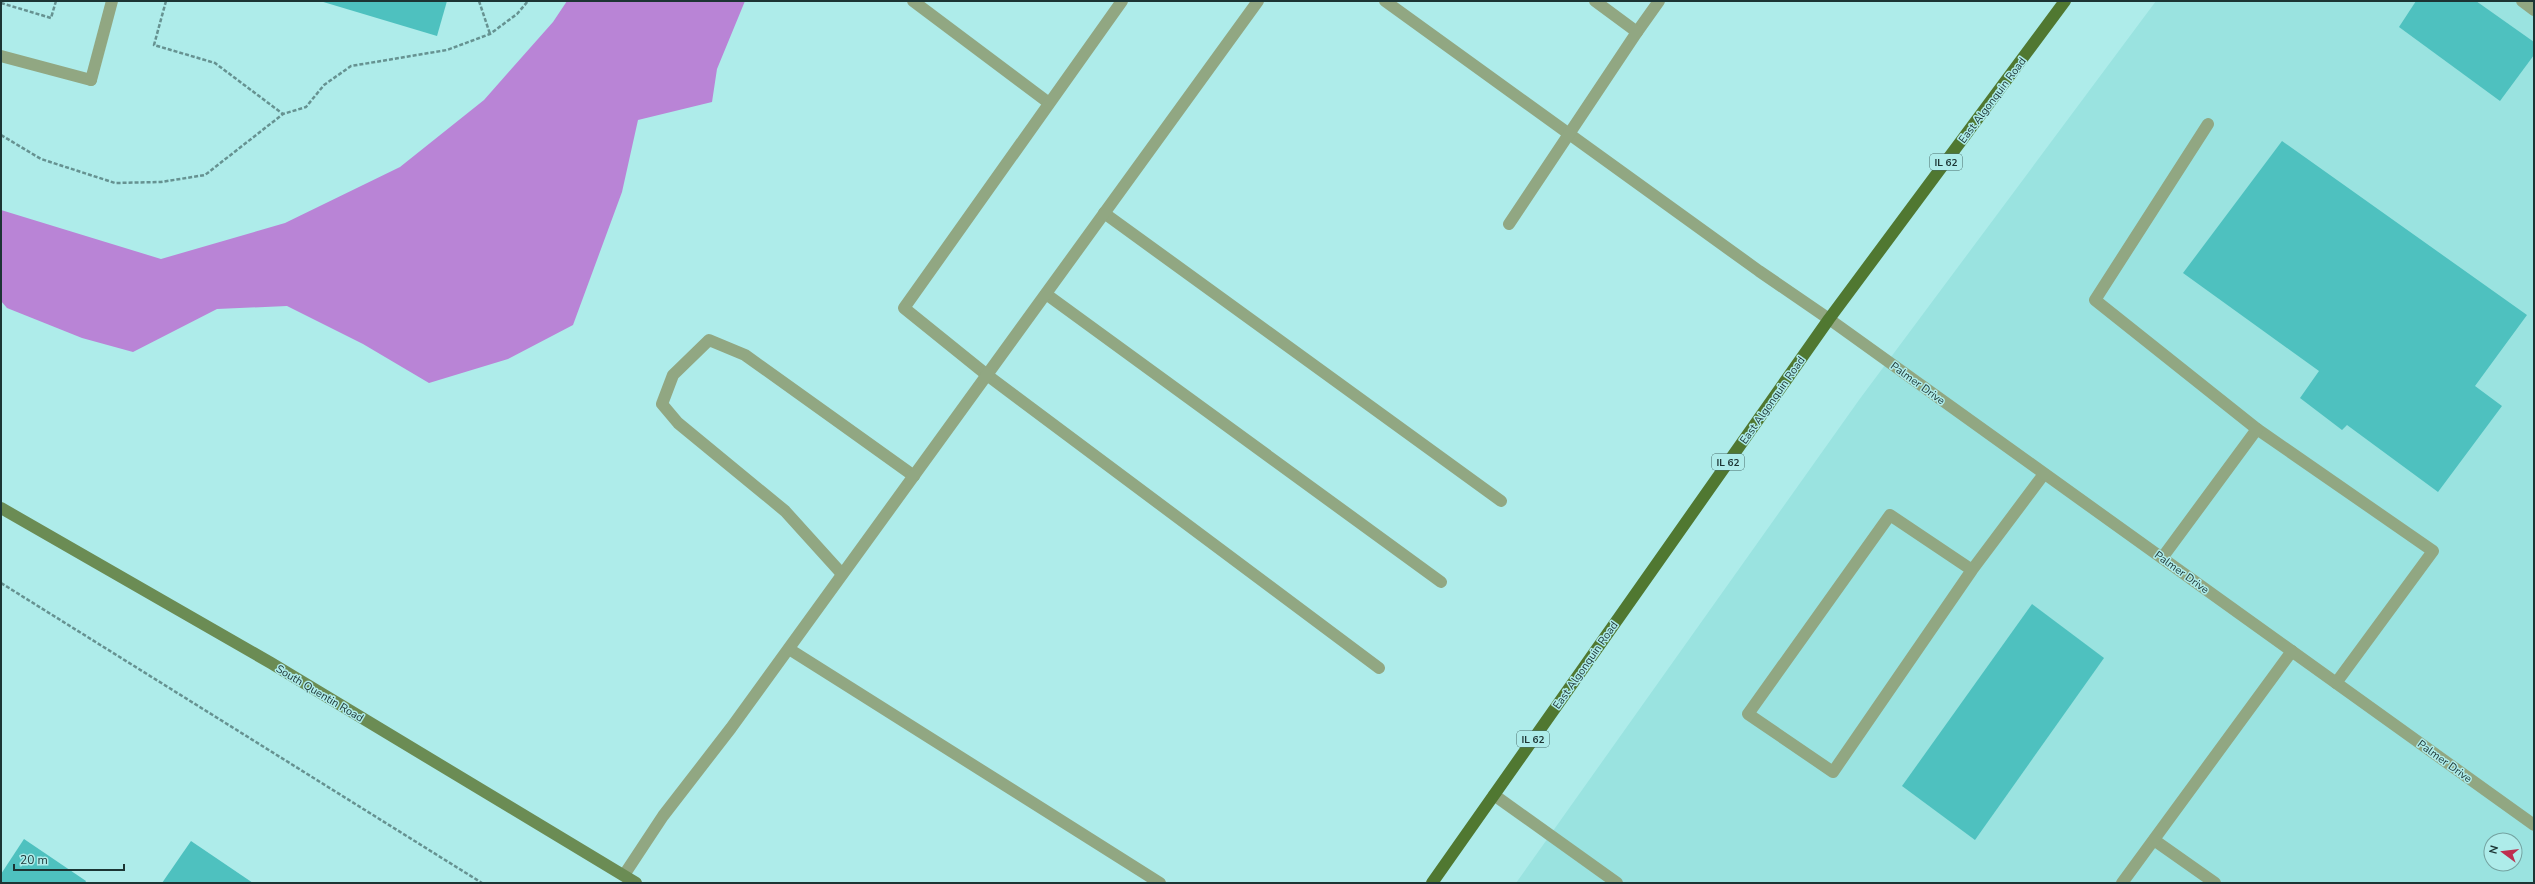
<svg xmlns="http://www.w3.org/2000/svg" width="2535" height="884" font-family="'Nunito Sans',sans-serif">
  <rect width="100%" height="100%" fill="#aeecea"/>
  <path fill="#9ae3e0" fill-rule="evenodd" d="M2156,1H2534V883H1516L1859,400ZM2491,840H2515V864H2491Z"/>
  <polygon fill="#b984d6" points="567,1 745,1 717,69 712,102 638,120 622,192 573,325 508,359 429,383 363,344 287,306 217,309 133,352 82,338 7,308 1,301 1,210 161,259 285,223 400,167 484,100 553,22"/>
  <g fill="#4ec1bf">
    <polygon points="320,1 447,1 437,36"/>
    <polygon points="2416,1 2476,1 2534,42 2534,55 2500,101 2399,27"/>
    <polygon points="2282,141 2527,315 2475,386 2502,406 2438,492 2347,425 2342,430 2300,398 2319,371 2183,273"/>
    <polygon points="2032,604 2104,658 1975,840 1902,786"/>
    <polygon points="24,839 86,881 85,883 1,883 1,874"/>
    <polygon points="191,841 253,883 162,883"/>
  </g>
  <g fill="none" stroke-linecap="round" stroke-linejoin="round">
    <g stroke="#669291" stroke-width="2.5" stroke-dasharray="4 2" stroke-linecap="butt">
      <polyline points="166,1 154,45 215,63 283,114"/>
      <polyline points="479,1 490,34"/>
      <polyline points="1,3 51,18 56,1"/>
      <polyline points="1,135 41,159 115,183 161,182 205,175 283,114 306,107 324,85 351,66 447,50 490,34 517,14 528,1"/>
      <polyline points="1,583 482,883"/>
    </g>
    <g stroke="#91a782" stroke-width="12">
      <polyline points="913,1 1049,103"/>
      <polyline points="1122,1 904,308 987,375 1379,668"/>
      <polyline points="1385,1 1759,271 1829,319"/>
      <polyline points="2522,1 2534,10"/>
      <polyline points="1637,32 1659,1"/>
      <polyline points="1,56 91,80"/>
      <polyline points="1104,213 1501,501"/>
      <polyline points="1509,224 1637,32 1595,1"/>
      <polyline points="1046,294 1441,582"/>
      <polyline points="2257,429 2433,551 2336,683"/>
      <polyline points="2162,558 2257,429 2095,300 2208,124"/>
      <polyline points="1972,570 1833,772 1748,714 1890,515 1972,570 2044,474"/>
      <polyline points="842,574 785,511 678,423 662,404 673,375 709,340 745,355 914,476"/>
      <polyline points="789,649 1160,883"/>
      <polyline points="1494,795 1617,883"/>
      <polyline points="2154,840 2215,883"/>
      <polyline points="624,875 663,816 731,728 1258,1"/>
      <polyline points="2122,883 2292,651"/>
    </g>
    <g stroke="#91a782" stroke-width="12">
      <polyline points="91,80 112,1"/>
      <polyline points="1829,319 2534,825"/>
    </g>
    <polyline stroke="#6b8c54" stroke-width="12" points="1,508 271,663 636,883"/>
    <polyline stroke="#507831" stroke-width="12" points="1432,883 1829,319 2065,1"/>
  </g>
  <g text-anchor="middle" stroke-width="3" stroke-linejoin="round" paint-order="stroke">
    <g fill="#aeecea" stroke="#486c6b" stroke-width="1">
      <rect x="1930" y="154" width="32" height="16" rx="3"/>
      <rect x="1712" y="454" width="32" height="16" rx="3"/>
      <rect x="1517" y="731" width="32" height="16" rx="3"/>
    </g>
    <g font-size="10" font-weight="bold" fill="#1c3534">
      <text x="1946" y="166">IL 62</text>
      <text x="1728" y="466">IL 62</text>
      <text x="1533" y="743">IL 62</text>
    </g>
    <g font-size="11" fill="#1c3534" stroke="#aeecea">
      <text transform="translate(1992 100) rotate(-53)" y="4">East Algonquin Road</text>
      <text transform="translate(1918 383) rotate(36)" y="4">Palmer Drive</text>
      <text transform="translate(1772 400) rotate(-55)" y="4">East Algonquin Road</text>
      <text transform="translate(2182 572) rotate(36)" y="4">Palmer Drive</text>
      <text transform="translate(1585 665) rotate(-55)" y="4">East Algonquin Road</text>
      <text transform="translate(320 693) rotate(31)" y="4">South Quentin Road</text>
      <text transform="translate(2445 761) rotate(36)" y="4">Palmer Drive</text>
    </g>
  </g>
  <rect width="2535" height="884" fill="none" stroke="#1c3534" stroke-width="4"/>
  <g transform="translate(2503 852) rotate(285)"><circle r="19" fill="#aeecea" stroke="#74a3a1"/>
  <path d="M0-3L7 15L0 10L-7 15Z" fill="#bf2e4f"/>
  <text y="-6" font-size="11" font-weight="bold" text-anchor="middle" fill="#1c3534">N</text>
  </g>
  <path d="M14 864v6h110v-6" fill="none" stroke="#1c3534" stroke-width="2"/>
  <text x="20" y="864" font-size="12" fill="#1c3534" stroke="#aeecea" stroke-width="3" paint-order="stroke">20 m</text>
</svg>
